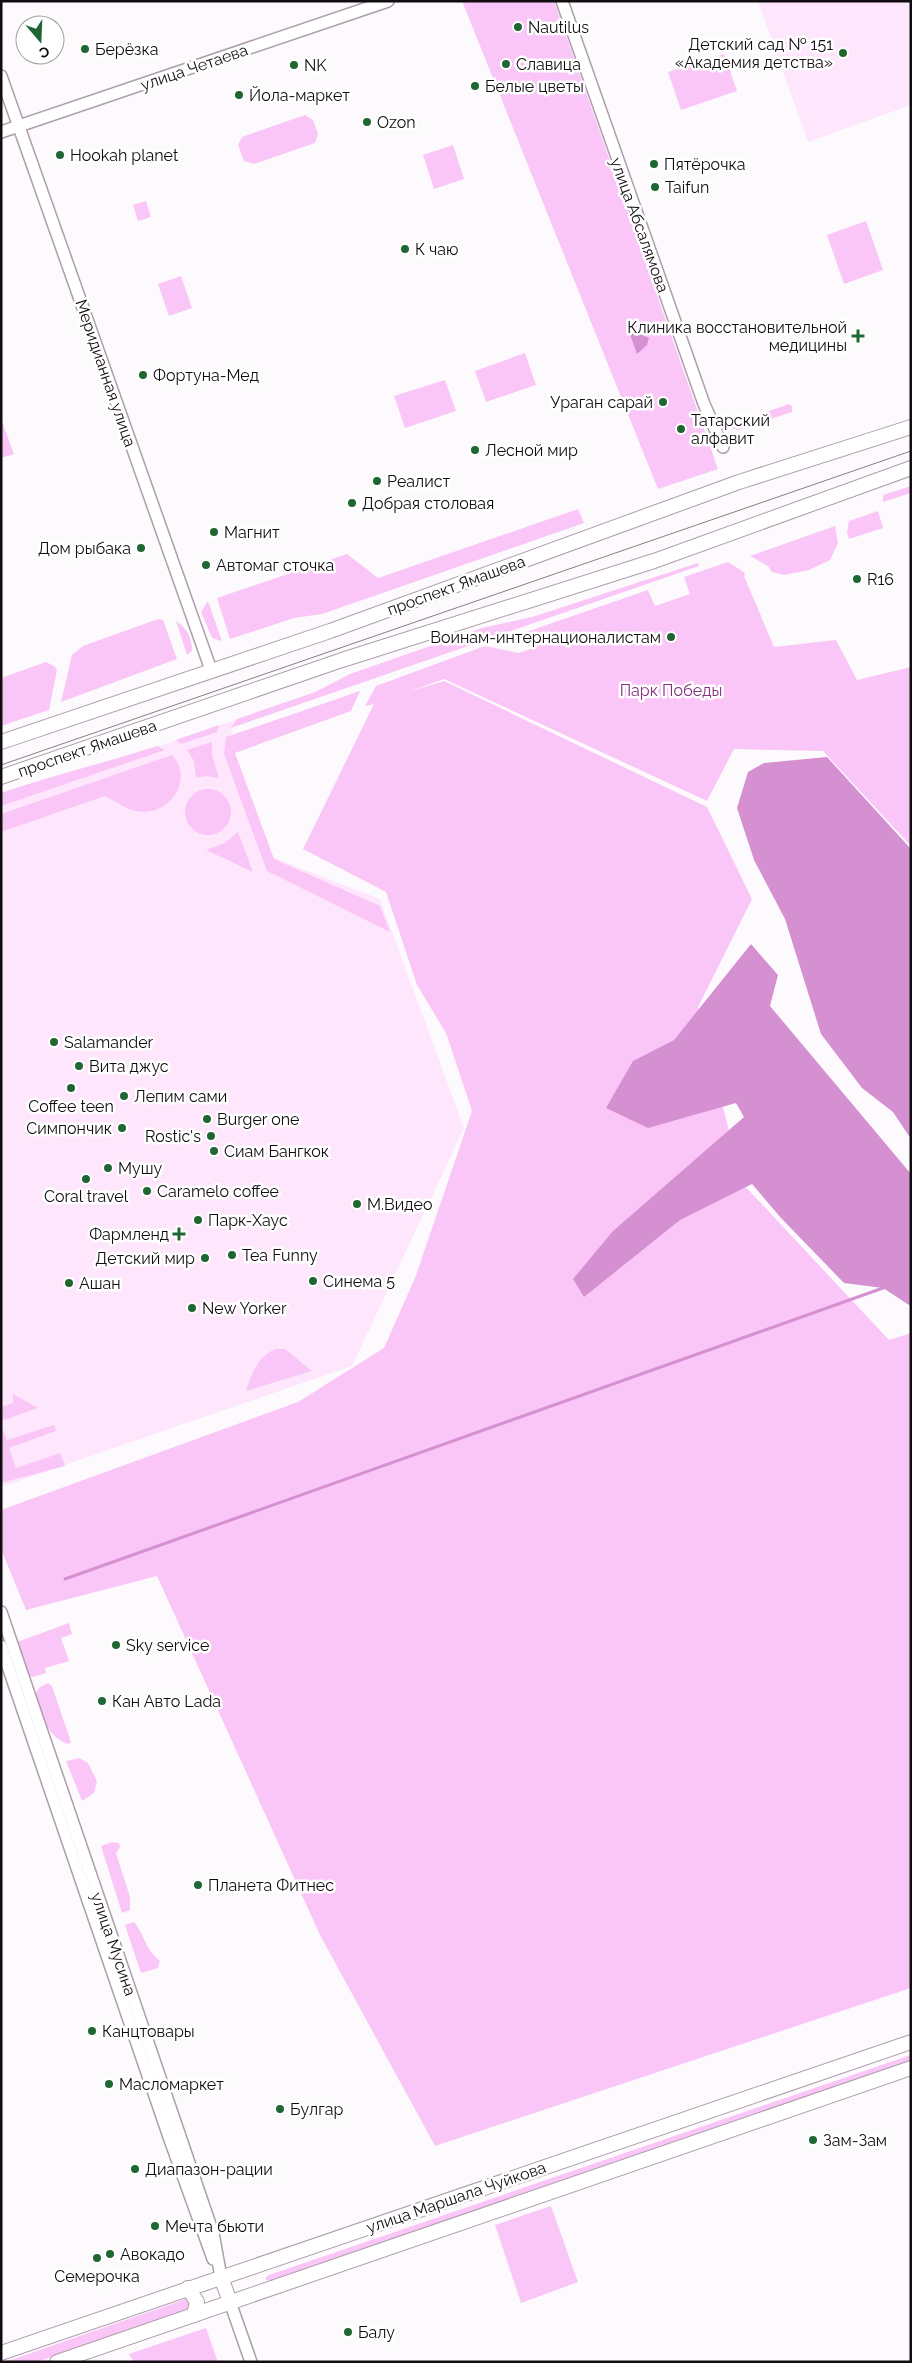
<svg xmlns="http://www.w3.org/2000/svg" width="912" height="2363" font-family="Raleway,sans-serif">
  <rect width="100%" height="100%" fill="#fdfafd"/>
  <g fill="#fee7fc">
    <polygon points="758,1 911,1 911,105 808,142"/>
    <polygon points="237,719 232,726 231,753 267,855 380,899 464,1128 352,1366 1,1487 1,794 105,765"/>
  </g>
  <g fill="#fac6f7">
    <polygon points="462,1 554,1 718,469 658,489"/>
    <polygon points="724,54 737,91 681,110 668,72"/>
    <polygon points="305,115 313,120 318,134 315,143 254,164 244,161 238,145 242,137"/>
    <polygon points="453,145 464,179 434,189 423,155"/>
    <polygon points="146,201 151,217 138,221 133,205"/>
    <polygon points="866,221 883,270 844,284 827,235"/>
    <polygon points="181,276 192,308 169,316 158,284"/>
    <polygon points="525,353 536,385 486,402 475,371"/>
    <polygon points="445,380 456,411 405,428 394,396"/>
    <polygon points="789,404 792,406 792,412 738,430 732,428 735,423"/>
    <polygon points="1,419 14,454 1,458"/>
    <polygon points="911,486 911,493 883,502 883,495"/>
    <polygon points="578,509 584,523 322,614 294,618 230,639 217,598 347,554 378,578"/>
    <polygon points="878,511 883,528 849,539 847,532 849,521"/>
    <polygon points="835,526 838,543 830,560 809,570 784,575 772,572 768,566 750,556"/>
    <polygon points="728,562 745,573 744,576 774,647 836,640 857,680 911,667 911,846 823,751 734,749 707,801 444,679 408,692 444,681 707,807 752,899 698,1007 742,1183 889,1340 911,1333 911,1988 435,2146 320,1935 157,1576 26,1610 1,1549 1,1510 298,1402 384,1348 415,1278 472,1111 446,1033 417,985 386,892 303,849 374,704 365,706 376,686 485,646 519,653 538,646 503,640 648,590 655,606 690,594 684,577"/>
    <polygon points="698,563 699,566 231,728 237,719 315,692 350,674 482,628 532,617"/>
    <polygon points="208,601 222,641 212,638 201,612"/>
    <polygon points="158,619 163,620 177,659 61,702 72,655 83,646"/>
    <path d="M176,621C187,628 192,638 192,651L187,655Z"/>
    <polygon points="46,662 54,666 57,670 49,710 1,726 1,678"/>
    <polygon points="360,691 351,711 235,753 274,859 380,906 390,932 267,871 224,754 226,737"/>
    <polygon points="219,725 217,732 181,744 176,740"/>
    <polygon points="212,742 212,755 219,778 205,776 196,778 194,761 187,750"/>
    <path d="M157,746L165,750L1,806V793C53,775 105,763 157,746Z"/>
    <path d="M172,755C195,780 169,818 136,811C126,809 115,801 105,796L1,832V814Z"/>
    <circle cx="208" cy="812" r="23"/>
    <polygon points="238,832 253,872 206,850 225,843"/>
    <path d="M275,1349H285L312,1371L246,1391C252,1372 257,1358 275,1349Z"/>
    <polygon points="13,1394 38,1408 1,1421 1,1407 13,1403"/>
    <polygon points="1,1425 7,1440 54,1425 56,1431 9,1448 16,1468 60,1453 65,1466 1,1483"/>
    <polygon points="69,1623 72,1634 61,1638 69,1661 45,1668 46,1673 33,1677 29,1676 17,1646 17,1642"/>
    <path d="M48,1683L52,1686L71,1742L69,1744C48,1739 40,1713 34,1695L40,1687Z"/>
    <polygon points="79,1758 88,1763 97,1781 94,1793 82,1801 66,1761"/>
    <polygon points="112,1842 119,1843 120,1847 116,1853 130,1897 130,1910 122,1913 101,1846"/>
    <path d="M134,1922C146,1937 144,1948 160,1961L158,1968L141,1973L125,1925Z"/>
    <polygon points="911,2055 911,2061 271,2281 266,2280 266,2277 269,2275"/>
    <polygon points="551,2206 578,2282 521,2303 495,2225"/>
    <polygon points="186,2299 191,2303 189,2309 37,2362 5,2362"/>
    <polygon points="206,2328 218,2362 134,2362 129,2354"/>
  </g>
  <g fill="#d590d1">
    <polygon points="628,329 649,338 647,345 637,354"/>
    <polygon points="827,757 911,849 911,1139 893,1112 862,1088 821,1034 785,919 754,860 737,808 748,772 764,763"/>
    <polygon points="751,944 778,975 770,1006 911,1174 911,1304 909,1305 883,1288 844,1283 781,1218 752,1184 680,1220 584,1297 573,1279 613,1231 744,1117 736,1103 648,1128 606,1108 633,1061 674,1040"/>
  </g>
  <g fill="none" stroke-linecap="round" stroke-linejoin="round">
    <polyline stroke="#d590d1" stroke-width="3" points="65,1579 883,1288"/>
    <g stroke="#ac9dab" stroke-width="14">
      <g id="minor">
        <polyline points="562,1 704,404 723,447"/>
        <polyline points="1,76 211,670"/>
        <polyline points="1,132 388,1"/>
        <polyline points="1,1612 213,2233 221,2277"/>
        <polyline points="1,1646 169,2137 213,2259"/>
        <polyline points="230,2302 251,2362"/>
      </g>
    </g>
    <g stroke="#ac9dab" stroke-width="16">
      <g id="major">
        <polyline points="1,742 330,631 739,482 911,427"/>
        <polyline points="1,777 342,660 654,561 911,468"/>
        <polyline points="221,2277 230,2302"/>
        <polyline points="188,2288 197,2302 194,2315"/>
        <polyline points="1,2353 911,2042"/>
        <polyline points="57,2362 911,2068"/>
      </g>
    </g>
    <use href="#minor" stroke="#fff" stroke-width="11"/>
    <use href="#major" stroke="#fff" stroke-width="14"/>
    <polyline stroke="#848083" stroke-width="1" points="1,765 911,451"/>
  </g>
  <g fill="#206632" stroke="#fff" stroke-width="2">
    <circle cx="518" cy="27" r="5"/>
    <circle cx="85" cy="49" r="5"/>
    <circle cx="843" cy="53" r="5"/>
    <circle cx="506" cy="64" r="5"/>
    <circle cx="294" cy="65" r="5"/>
    <circle cx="475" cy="86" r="5"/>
    <circle cx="239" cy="95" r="5"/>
    <circle cx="367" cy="122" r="5"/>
    <circle cx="60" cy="155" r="5"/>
    <circle cx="654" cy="164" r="5"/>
    <circle cx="655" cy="187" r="5"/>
    <circle cx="405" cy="249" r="5"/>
    <path d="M855.5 328.5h5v5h5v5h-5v5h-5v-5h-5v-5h5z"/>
    <circle cx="143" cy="375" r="5"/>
    <circle cx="663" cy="402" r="5"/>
    <circle cx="681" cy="429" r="5"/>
    <circle cx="475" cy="450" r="5"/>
    <circle cx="377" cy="481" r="5"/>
    <circle cx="352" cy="503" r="5"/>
    <circle cx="214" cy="532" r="5"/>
    <circle cx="141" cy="548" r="5"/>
    <circle cx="206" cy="565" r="5"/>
    <circle cx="857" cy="579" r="5"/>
    <circle cx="671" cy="637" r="5"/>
    <circle cx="54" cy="1042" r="5"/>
    <circle cx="79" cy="1066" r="5"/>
    <circle cx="71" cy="1088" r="5"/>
    <circle cx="124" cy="1096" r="5"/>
    <circle cx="207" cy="1119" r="5"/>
    <circle cx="122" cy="1128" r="5"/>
    <circle cx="211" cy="1136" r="5"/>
    <circle cx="214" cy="1151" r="5"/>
    <circle cx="108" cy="1168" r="5"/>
    <circle cx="86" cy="1179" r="5"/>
    <circle cx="147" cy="1191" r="5"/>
    <circle cx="357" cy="1204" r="5"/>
    <circle cx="198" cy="1220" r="5"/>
    <path d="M176.5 1226.5h5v5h5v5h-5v5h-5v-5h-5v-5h5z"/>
    <circle cx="232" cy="1255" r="5"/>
    <circle cx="205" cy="1258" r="5"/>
    <circle cx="313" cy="1281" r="5"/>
    <circle cx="69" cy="1283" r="5"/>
    <circle cx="192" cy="1308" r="5"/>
    <circle cx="116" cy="1645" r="5"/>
    <circle cx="102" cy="1701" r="5"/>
    <circle cx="198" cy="1885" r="5"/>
    <circle cx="92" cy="2031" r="5"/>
    <circle cx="109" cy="2084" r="5"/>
    <circle cx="280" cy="2109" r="5"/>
    <circle cx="813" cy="2140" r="5"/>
    <circle cx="135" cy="2169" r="5"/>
    <circle cx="155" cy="2226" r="5"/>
    <circle cx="110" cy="2254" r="5"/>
    <circle cx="97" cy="2258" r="5"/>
    <circle cx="348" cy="2332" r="5"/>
  </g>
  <g text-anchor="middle" stroke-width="5" stroke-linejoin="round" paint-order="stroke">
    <g font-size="16" fill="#110c10" stroke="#fff" text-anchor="start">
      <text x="528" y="33">Nautilus</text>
      <text x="833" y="50" text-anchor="end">Детский сад № 151<tspan x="833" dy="18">«Академия детства»</tspan></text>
      <text x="95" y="55">Берёзка</text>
      <text x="516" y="70">Славица</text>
      <text x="304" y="71">NK</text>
      <text x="485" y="92">Белые цветы</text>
      <text x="249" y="101">Йола-маркет</text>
      <text x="377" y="128">Ozon</text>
      <text x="70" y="161">Hookah planet</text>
      <text x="664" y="170">Пятёрочка</text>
      <text x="665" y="193">Taifun</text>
      <text x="415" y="255">К чаю</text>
      <text x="847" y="333" text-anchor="end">Клиника восстановительной<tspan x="847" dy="18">медицины</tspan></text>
      <text x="153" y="381">Фортуна-Мед</text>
      <text x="653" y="408" text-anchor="end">Ураган сарай</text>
      <text x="691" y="426">Татарский<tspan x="691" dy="18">алфавит</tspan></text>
      <text x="485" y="456">Лесной мир</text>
      <text x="387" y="487">Реалист</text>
      <text x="362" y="509">Добрая столовая</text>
      <text x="224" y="538">Магнит</text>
      <text x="131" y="554" text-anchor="end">Дом рыбака</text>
      <text x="216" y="571">Автомаг сточка</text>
      <text x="867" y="585">R16</text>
      <text x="661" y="643" text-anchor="end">Воинам-интернационалистам</text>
      <text x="64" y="1048">Salamander</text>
      <text x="89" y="1072">Вита джус</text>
      <text x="134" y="1102">Лепим сами</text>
      <text x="71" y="1112" text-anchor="middle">Coffee teen</text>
      <text x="217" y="1125">Burger one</text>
      <text x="112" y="1134" text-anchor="end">Симпончик</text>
      <text x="201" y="1142" text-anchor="end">Rostiс's</text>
      <text x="224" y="1157">Сиам Бангкок</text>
      <text x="118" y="1174">Мушу</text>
      <text x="157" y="1197">Caramelo coffee</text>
      <text x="86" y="1202" text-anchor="middle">Coral travel</text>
      <text x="367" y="1210">М.Видео</text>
      <text x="208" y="1226">Парк-Хаус</text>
      <text x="169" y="1240" text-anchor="end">Фармленд</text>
      <text x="242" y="1261">Tea Funny</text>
      <text x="195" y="1264" text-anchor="end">Детский мир</text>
      <text x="323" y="1287">Синема 5</text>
      <text x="79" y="1289">Ашан</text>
      <text x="202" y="1314">New Yorker</text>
      <text x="126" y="1651">Sky service</text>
      <text x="112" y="1707">Кан Авто Lada</text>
      <text x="208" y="1891">Планета Фитнес</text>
      <text x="102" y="2037">Канцтовары</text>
      <text x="119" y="2090">Масломаркет</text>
      <text x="290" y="2115">Булгар</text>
      <text x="823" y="2146">Зам-Зам</text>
      <text x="145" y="2175">Диапазон-рации</text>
      <text x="165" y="2232">Мечта бьюти</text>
      <text x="120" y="2260">Авокадо</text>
      <text x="97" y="2282" text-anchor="middle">Семерочка</text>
      <text x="358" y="2338">Балу</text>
    </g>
    <g font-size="16" fill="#110c10" stroke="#fff">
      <text transform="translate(194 67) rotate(-19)" y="6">улица Четаева</text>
      <text transform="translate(640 225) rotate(70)" y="6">улица Абсалямова</text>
      <text transform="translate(106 373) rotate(71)" y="6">Меридианная улица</text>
      <text transform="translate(456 585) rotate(-20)" y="6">проспект Ямашева</text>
      <text transform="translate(87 748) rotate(-19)" y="6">проспект Ямашева</text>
      <text transform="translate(114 1944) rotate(71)" y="6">улица Мусина</text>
      <text transform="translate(456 2197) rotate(-19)" y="6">улица Маршала Чуйкова</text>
    </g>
    <g font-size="16" fill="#823180" stroke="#fff">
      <text x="671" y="696">Парк Победы</text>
    </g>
  </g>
  <rect width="912" height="2363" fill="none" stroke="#110c10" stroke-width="5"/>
  <g transform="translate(40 40) rotate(161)"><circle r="24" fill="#ffffff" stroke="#a09e9f"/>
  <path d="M0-4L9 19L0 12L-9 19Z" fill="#206632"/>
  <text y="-8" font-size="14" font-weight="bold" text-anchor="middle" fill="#110c10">С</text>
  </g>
</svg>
